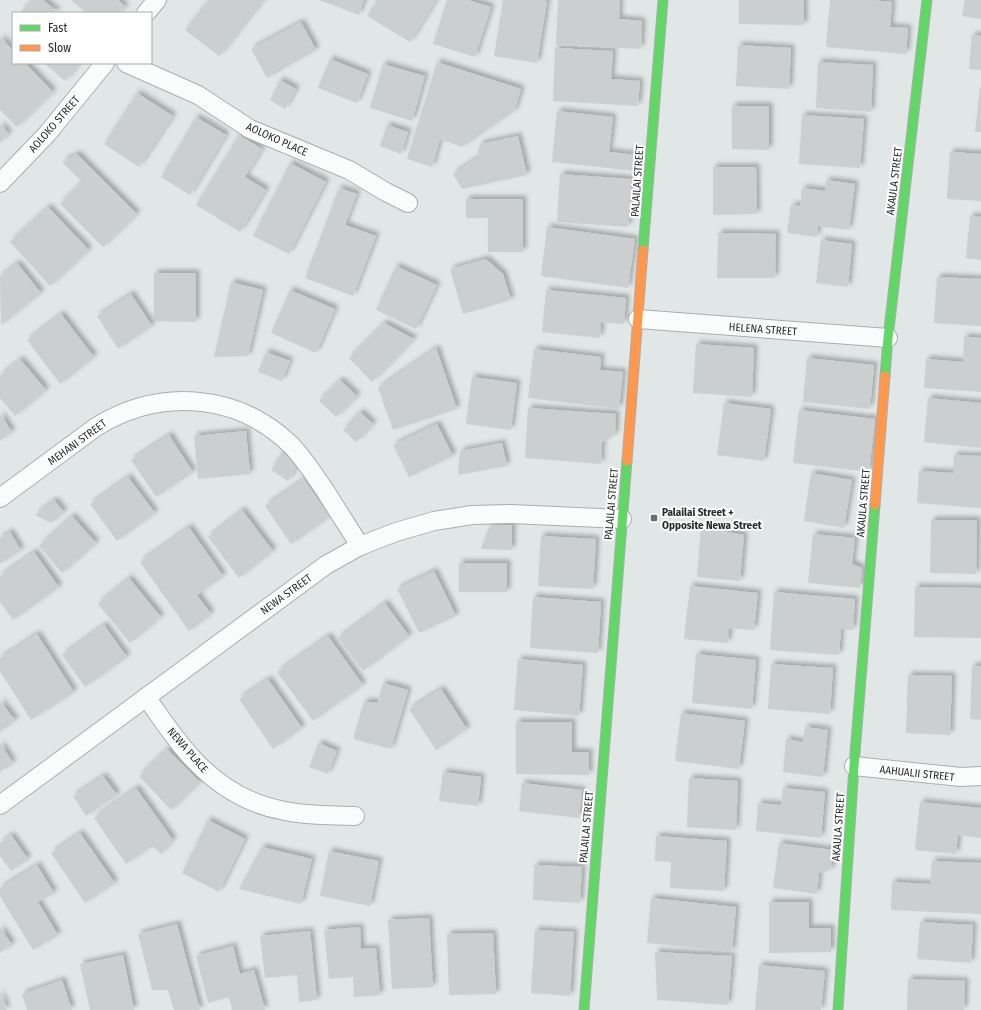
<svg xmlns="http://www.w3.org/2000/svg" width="981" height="1010" font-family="'Fira Sans Condensed',sans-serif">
  <defs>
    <filter id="shadow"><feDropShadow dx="3.5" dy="-3.5" stdDeviation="2" flood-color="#0004"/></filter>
  </defs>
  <rect width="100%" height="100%" fill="#e1e6e6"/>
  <g fill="#cbcfcf" filter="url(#shadow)">
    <polygon points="31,0 43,0 59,13 20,13"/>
    <polygon points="71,0 118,0 125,6 120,13 86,13"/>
    <polygon points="209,0 263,0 219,56 185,30"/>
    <polygon points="319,0 364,0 359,15"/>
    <polygon points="377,0 436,0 410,42 367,16"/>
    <polygon points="447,0 468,0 491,7 475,57 433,44"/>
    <polygon points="503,0 538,0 547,1 537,63 494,56"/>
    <polygon points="558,0 620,0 619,19 642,21 641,49 556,45"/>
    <polygon points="739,0 804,0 804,25 739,24"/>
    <polygon points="830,0 870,0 892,2 890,27 908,28 906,54 826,47"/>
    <polygon points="965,0 981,0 981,19 962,16"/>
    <polygon points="301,22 316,50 267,78 251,49"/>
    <polygon points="972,35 981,36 981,70 969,69"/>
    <polygon points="0,37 13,50 13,63 25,63 53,92 17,127 0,110"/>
    <polygon points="738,45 791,48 789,89 736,86"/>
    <polygon points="555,48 613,51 611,79 640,81 638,106 553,101"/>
    <polygon points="330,59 368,74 357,103 318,88"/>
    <polygon points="437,62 521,89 515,110 462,147 440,139 432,167 407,159"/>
    <polygon points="818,62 873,65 871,112 816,108"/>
    <polygon points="44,63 80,63 65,81"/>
    <polygon points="383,64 425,76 412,121 370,108"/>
    <polygon points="280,80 296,89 285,109 270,100"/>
    <polygon points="980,88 981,88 981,132 975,132"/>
    <polygon points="137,93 173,116 139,167 104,144"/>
    <polygon points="732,106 769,106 769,150 732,149"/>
    <polygon points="557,111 613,117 609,152 637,155 635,171 552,162"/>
    <polygon points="802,115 864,119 860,168 799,164"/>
    <polygon points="196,117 226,135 190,195 161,177"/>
    <polygon points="0,124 9,134 0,143"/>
    <polygon points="387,125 408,132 401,154 380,146"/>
    <polygon points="239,135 262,149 245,177 266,190 240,232 196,205"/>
    <polygon points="518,136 527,175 462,189 453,174 477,158 480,144"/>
    <polygon points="950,152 981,154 981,201 947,199"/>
    <polygon points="77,154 137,214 103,247 60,204 82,182 62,162"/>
    <polygon points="290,163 326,182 289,254 253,236"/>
    <polygon points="713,167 756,167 757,214 713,215"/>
    <polygon points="560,174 631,179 628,227 557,222"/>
    <polygon points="826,180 855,184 849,230 818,226 817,237 787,233 791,205 800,206 802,188 825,191"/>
    <polygon points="339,188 357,194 345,225 376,236 353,296 305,278"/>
    <polygon points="466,199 523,199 523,252 488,252 488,218 466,218"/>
    <polygon points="48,207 89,250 50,286 10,242"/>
    <polygon points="970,216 981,217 981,260 966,258"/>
    <polygon points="547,227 635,239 628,288 541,276"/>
    <polygon points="718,233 776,234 775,278 717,278"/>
    <polygon points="821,240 852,244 848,287 816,283"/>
    <polygon points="486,259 503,274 511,300 463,314 450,269"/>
    <polygon points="17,263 41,293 1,325 0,276"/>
    <polygon points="396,266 437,285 416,329 376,310"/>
    <polygon points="154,273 196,273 196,322 154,321"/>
    <polygon points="937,277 981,279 981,326 934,323"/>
    <polygon points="231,282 263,290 248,356 214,357"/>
    <polygon points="290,290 335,309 316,353 271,333"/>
    <polygon points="546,290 626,298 624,324 601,322 600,338 542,332"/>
    <polygon points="131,294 152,326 118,349 97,316"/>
    <polygon points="61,314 94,357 60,384 27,340"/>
    <polygon points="384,323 414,339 372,382 349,358"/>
    <polygon points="964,337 981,338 981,392 924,388 926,359 963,362"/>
    <polygon points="696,344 754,348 752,397 693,393"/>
    <polygon points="436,348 457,409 393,430 378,388"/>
    <polygon points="534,349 601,357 600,370 623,372 619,409 528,398"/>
    <polygon points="266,352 290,361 282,381 258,372"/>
    <polygon points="807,358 874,365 870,409 803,402"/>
    <polygon points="20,359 46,390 15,416 0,398 0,376"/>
    <polygon points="472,377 517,383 511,430 466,424"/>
    <polygon points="340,380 357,396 336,417 319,401"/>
    <polygon points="928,398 981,403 981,448 924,442"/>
    <polygon points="724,403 771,409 764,461 717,455"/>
    <polygon points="528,408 616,414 615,435 602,442 601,464 525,458"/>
    <polygon points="799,410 875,419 869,472 793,463"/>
    <polygon points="360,412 373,424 356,442 343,430"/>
    <polygon points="0,414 12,432 0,441"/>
    <polygon points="437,424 453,456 409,477 393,445"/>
    <polygon points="246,431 250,474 198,479 194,436"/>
    <polygon points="169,435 193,472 156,497 131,460"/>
    <polygon points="502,443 507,466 458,475 460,451"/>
    <polygon points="282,453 299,463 288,481 271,470"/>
    <polygon points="954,455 981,456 981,508 917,503 919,471 953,473"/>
    <polygon points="811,473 852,480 844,528 804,521"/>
    <polygon points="128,477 155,513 117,541 90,504"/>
    <polygon points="304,479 330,517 291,544 265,506"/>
    <polygon points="54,500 64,512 51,523 35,515"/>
    <polygon points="242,510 273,551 239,578 208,537"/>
    <polygon points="72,516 96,543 62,573 39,546"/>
    <polygon points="931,520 977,520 976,574 930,573"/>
    <polygon points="490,525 512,525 512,550 481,549"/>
    <polygon points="189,527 223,576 197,595 211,614 189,631 140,562"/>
    <polygon points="701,527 744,535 740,581 697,577"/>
    <polygon points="10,532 21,550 0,564 0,538"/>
    <polygon points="813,534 855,538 852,564 862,568 860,588 808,583"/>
    <polygon points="541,536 596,539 593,589 538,586"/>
    <polygon points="34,552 59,587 13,620 0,602 0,576"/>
    <rect x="459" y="563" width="48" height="29"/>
    <polygon points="434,571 456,616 419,633 397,589"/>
    <polygon points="129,578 161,617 130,643 98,604"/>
    <polygon points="690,586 758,593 754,630 729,628 728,643 684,639"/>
    <polygon points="915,587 981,588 981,638 914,637"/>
    <polygon points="774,592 855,599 853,630 841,629 839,655 770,650"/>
    <polygon points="533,597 601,602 598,653 530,648"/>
    <polygon points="385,603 409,636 363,671 338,638"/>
    <polygon points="104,625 127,657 85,687 62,655"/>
    <polygon points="37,634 74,692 31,720 0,671 0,658"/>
    <polygon points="328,636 363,685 313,721 277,672"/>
    <polygon points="696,654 756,660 752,709 692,703"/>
    <polygon points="518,659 583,665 579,716 514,710"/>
    <polygon points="771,664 833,668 830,714 768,709"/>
    <polygon points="972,666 981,666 981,720 970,719"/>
    <polygon points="908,675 952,676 950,735 906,733"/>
    <polygon points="268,679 302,728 273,749 239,699"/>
    <polygon points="383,683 408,690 391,749 353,739 364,702 378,702"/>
    <polygon points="441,689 467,729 436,750 409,709"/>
    <polygon points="0,701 15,720 0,732"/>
    <polygon points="681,713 745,721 739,769 675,761"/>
    <polygon points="516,722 572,722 572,752 589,752 589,775 516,774"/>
    <polygon points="805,727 828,730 823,777 783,772 786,739 803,742"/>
    <polygon points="0,743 13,763 0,772"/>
    <polygon points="319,743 337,751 328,774 309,767"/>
    <polygon points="167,749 200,782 171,810 139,776"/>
    <polygon points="443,772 481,777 478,806 439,801"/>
    <polygon points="103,776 117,795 86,816 73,796"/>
    <polygon points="689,778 738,781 736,830 687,827"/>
    <polygon points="522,783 582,790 579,818 519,811"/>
    <polygon points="136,788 173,840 161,854 152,846 126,864 94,818"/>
    <polygon points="783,788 825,792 821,838 756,831 758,803 781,805"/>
    <polygon points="920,802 981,808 981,838 958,835 956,854 915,850"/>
    <polygon points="208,820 245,839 219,892 182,873"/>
    <polygon points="80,833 115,883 85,903 51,853"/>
    <polygon points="11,835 28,859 11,871 0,856 0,843"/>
    <polygon points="656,836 727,841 724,891 670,888 671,862 655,861"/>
    <polygon points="779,843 833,850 831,870 819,873 817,894 773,888"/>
    <polygon points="262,847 312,859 301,904 239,889"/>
    <polygon points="329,851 379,861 370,906 320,896"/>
    <polygon points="932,861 981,863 981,914 891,910 892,882 930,884"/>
    <polygon points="37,865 54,893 38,902 58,935 33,950 0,896 0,888"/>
    <polygon points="534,865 582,867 580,903 533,900"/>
    <polygon points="651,898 736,907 732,952 647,943"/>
    <polygon points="769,902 809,902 809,928 831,928 831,952 769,953"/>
    <polygon points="429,918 433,987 392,989 388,920"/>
    <polygon points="920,922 973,925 971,963 917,959"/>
    <polygon points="177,924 200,1010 174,1010 168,990 152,990 138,934"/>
    <polygon points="0,927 12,945 0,953"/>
    <polygon points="360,927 361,949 376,948 380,995 354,997 353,977 329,979 324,930"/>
    <polygon points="535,930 574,932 570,996 531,993"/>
    <polygon points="310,931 317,1000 299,1002 297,975 265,978 260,936"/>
    <polygon points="493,933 496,994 449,995 447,934"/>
    <polygon points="233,946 240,974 254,970 265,1010 232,1010 229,997 208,1003 196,956"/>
    <polygon points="655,952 732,956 728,1005 657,1000"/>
    <polygon points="123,955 134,1010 90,1010 80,964"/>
    <polygon points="759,965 825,971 821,1010 755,1010"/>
    <polygon points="908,979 965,981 964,1010 907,1010"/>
    <polygon points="62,980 72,1010 27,1010 22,994"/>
    <polygon points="0,992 7,1010 0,1010"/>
  </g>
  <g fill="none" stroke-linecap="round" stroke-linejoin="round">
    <g stroke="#abaeae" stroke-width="20">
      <g id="street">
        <polyline points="146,13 157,0"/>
        <polyline points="126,63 198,95 250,129 349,170 386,192 408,203"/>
        <polyline points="0,183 47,134 105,63"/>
        <polyline points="638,319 888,338"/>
        <path d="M0,498L96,427C159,388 237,392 292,446C305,460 315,476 326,492C337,510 349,528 360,546"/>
        <path d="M146,697C162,719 177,743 196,762C220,787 251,805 285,811C308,816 331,815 355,816"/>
        <polyline points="854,766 961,777 981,776"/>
        <polyline points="0,805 326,565 360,546 396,532 434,521 472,515 511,514 622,519"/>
      </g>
    </g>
    <g stroke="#abaeae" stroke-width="11">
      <g id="fast">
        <polyline points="643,250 663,0"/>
        <polyline points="885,376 888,338 927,0"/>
        <polyline points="584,1010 627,461"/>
        <polyline points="838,1010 854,766 875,505"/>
      </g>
    </g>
    <g stroke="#abaeae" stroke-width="11">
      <g id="slow">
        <polyline points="627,461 643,250"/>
        <polyline points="875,505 885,376"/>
      </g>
    </g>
    <use href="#street" stroke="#fafbfb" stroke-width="18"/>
    <use href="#fast" stroke="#63d668" stroke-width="9"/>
    <use href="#slow" stroke="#ff974d" stroke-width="9"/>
  </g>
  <rect fill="#696d6c" stroke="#fff" stroke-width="1.5" x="650" y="514" width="8" height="8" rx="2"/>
  <g text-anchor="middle" stroke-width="4" stroke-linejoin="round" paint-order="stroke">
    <g font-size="11" fill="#282c2b" stroke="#fff">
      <text transform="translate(54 124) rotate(-49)" y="4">AOLOKO STREET</text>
      <text transform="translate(277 139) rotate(24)" y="4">AOLOKO PLACE</text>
      <text transform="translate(637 181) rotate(-86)" y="4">PALAILAI STREET</text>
      <text transform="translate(894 181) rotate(-83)" y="4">AKAULA STREET</text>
      <text transform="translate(763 329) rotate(4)" y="4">HELENA STREET</text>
      <text transform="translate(77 442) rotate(-36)" y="4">MEHANI STREET</text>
      <text transform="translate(863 503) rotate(-85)" y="4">AKAULA STREET</text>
      <text transform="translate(611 504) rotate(-85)" y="4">PALAILAI STREET</text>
      <text transform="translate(286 594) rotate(-36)" y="4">NEWA STREET</text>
      <text transform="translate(188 750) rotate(49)" y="4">NEWA PLACE</text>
      <text transform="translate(917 773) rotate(6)" y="4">AAHUALII STREET</text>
      <text transform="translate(586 827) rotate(-85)" y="4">PALAILAI STREET</text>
      <text transform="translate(838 827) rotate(-86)" y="4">AKAULA STREET</text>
    </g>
    <g font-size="11" font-weight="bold" fill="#282c2b" stroke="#fff" text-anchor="start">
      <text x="662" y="516">Palailai Street +<tspan x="662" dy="13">Opposite Newa Street</tspan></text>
    </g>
  </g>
  <rect x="12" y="12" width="140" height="52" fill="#ffffff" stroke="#a9abaa"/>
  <rect x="20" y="25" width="20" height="6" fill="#63d668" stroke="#a9abaa"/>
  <text x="48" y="32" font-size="12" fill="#282c2b">Fast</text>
  <rect x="20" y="45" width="20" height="6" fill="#ff974d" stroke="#a9abaa"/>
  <text x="48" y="52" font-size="12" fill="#282c2b">Slow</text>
</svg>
